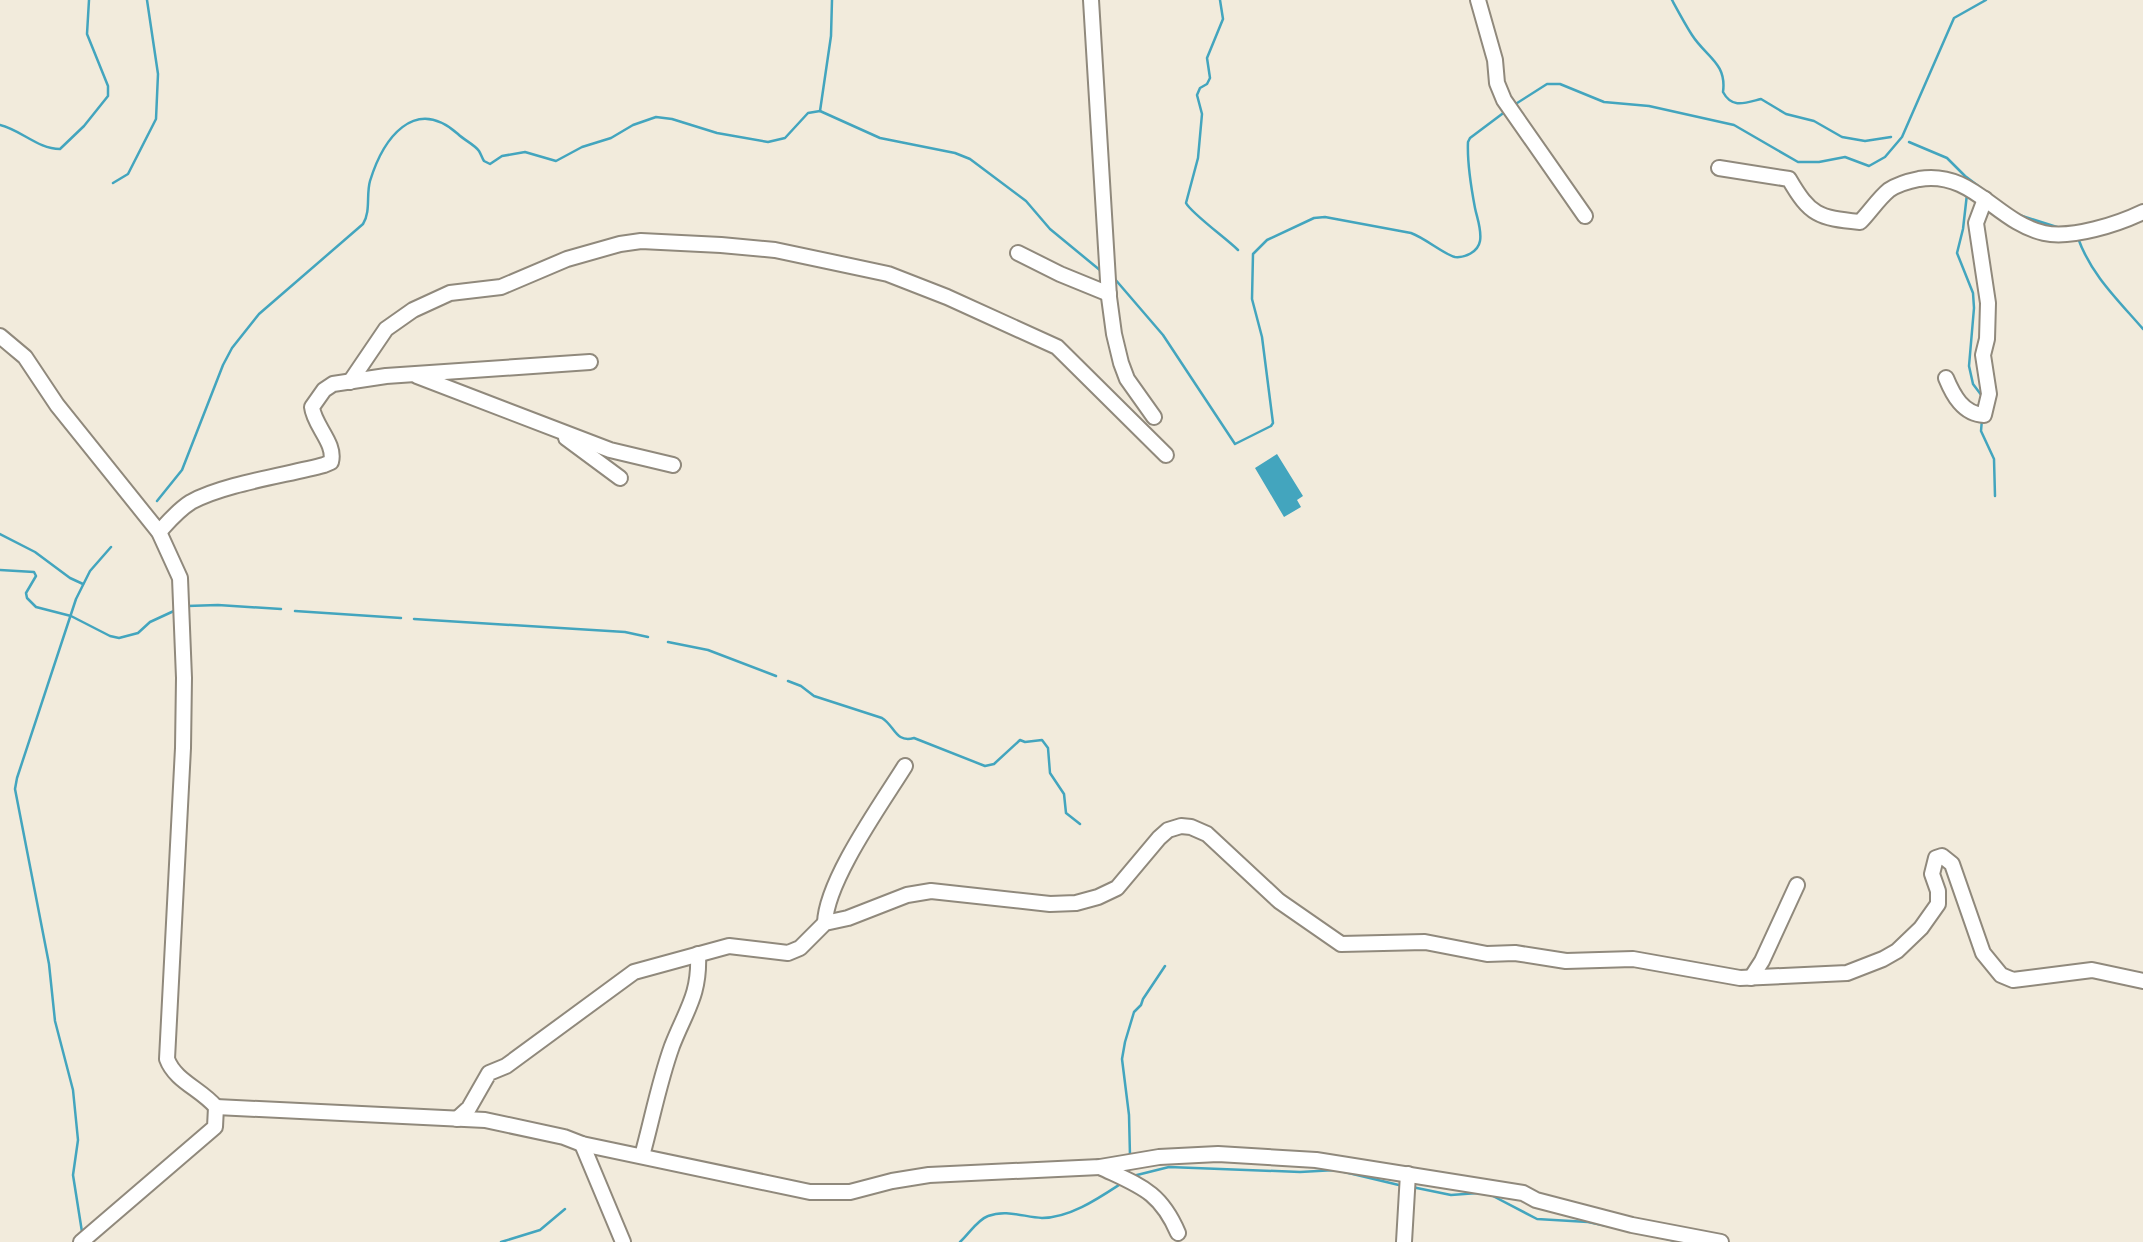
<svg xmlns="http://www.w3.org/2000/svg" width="2143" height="1242" font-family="Ubuntu,sans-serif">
  <rect width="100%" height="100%" fill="#f2ebdc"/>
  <polygon fill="#43a5be" points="1277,454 1303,496 1297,500 1301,507 1284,517 1255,468"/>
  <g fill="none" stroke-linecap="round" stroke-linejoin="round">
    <g stroke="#43a5be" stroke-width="2.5">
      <path d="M1220,0L1223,19L1207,58L1210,78L1207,84L1200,88L1197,95L1202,114L1198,158L1186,203C1191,213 1227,239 1238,250"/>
      <path d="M1672,0C1678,11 1685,24 1692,35C1706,57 1727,63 1723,92C1732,109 1745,103 1761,99L1786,114L1814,121L1842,137L1865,141L1891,137"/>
      <polyline points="1514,105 1547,84 1560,84 1604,102 1649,106 1734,125 1798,162 1819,162 1845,157 1869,166 1885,157 1902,137 1954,18 1986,0"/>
      <polyline points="820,111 831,36 832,0"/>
      <path d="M0,125C21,130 38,149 60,149L84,126L108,96V86L87,34L89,0"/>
      <polyline points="1909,142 1947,158 1965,176 1989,194"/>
      <polyline points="113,183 128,174 156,119 158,74 147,0"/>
      <polyline points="1967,194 1963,229 1957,253 1973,293 1974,308 1969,366 1973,384 1982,396"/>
      <polyline points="2019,215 2060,228"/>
      <path d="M2078,238C2091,275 2119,301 2143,329"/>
      <path d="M1114,278L1163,335L1235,444L1271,426L1273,423L1262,337L1252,299L1253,254L1267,240L1314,218L1325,217L1411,233C1425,238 1445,255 1455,257C1465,258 1478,252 1480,241C1482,230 1477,218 1475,208C1471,187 1467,164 1468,142L1470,138L1506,111"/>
      <polyline points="1982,419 1981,431 1994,459 1995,496"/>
      <path d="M157,501L182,470L223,365L232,348L259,314L363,224C371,211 366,195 370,181C383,139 414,95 458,134C464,140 475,145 479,151C481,154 482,158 484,161L490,164L502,156L525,152L556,161L582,147L611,138L633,125L656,117L672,119L717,133L768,142L785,138L808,113L820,111L880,138L955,153L970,159L1026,201L1050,229L1101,271"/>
      <polyline points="0,534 35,552 70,578 83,584"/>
      <polyline points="0,570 34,572 36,576 26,593 27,598 36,607 71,616 110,636 119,638 138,633 150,622 176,610"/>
      <polyline points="187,606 218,605 281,609"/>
      <polyline points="295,611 401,618"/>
      <polyline points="414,619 625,632 648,637"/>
      <polyline points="668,642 708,650 776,676"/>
      <path d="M788,681L801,686L814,696L882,718C895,726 895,743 914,738L985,766L994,764L1020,740L1025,742L1042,740L1048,748L1050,773L1064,794L1066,813L1080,824"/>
      <polyline points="1130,1156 1129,1115 1122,1059 1125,1042 1134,1012 1141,1005 1143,999 1165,966"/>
      <polyline points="1133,1176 1169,1167 1300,1172 1336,1170 1403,1186"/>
      <polyline points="1412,1187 1451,1195 1478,1193"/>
      <polyline points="1491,1195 1537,1219 1588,1222 1617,1228"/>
      <polyline points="82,1232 73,1175 78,1140 73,1090 55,1021 49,964 15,789 17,778 76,599 90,571 111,547"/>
      <polyline points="1655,1236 1679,1242"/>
      <polyline points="501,1242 540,1230 565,1209"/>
      <path d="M960,1242C969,1234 977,1220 988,1216C1006,1209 1024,1217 1042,1218C1070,1218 1099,1198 1122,1183"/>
    </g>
    <g stroke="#90897c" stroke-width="18">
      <g id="minor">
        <polyline points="1091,0 1109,297 1114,334 1121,363 1127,379 1154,417"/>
        <polyline points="1478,0 1495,60 1497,83 1504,100 1585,216"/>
        <path d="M1719,168L1789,179C1810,215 1818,218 1860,222C1870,212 1878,199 1889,190C1898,184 1909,181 1919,179C1973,170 1996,222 2044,233C2072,239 2118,224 2143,212"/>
        <polyline points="1018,253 1060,274 1109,294"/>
        <path d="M0,336L25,357L57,405L159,532L180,578L184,678L183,748L167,1059C175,1081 201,1089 216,1107L215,1127L81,1242"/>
        <polyline points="417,376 610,450 673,465"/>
        <path d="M1946,378C1953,395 1963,414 1984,415L1989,394L1983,355L1987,339L1988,303L1976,223L1985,199"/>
        <polyline points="350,382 386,329 413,310 450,293 501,287 567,259 620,244 641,241 721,245 775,250 888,274 947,297 1057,347 1166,455"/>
        <polyline points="566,438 620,478"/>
        <path d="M159,532C169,521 178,510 191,502C223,484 287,475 324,465L331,462C336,443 314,426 312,407L324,390L333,384L386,376L590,362"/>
        <path d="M825,923C826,881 882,803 905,766"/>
        <polyline points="1751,978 1762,961 1797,885"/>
        <polyline points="216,1107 485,1120 564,1137 582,1144 810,1192 850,1192 892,1181 929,1175 1100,1167 1159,1157 1218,1154 1316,1160 1523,1193 1536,1200 1632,1225 1721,1242"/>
        <polyline points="457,1119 469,1108 489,1073 506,1066 634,972 729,946 788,953 800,948 825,923 848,918 907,895 931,891 1050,904 1076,903 1098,897 1117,888 1159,838 1168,830 1181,826 1191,827 1207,834 1279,901 1341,944 1425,942 1487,954 1515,953 1566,961 1633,959 1740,978 1847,973 1883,959 1897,951 1921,928 1938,904 1938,891 1932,874 1936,858 1942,856 1952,864 1983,953 2001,975 2013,980 2092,970 2143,981"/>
        <polyline points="582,1144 623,1242"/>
        <path d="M642,1156C652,1120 659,1082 672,1046C686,1010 700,995 698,954"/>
        <path d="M1100,1167C1140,1186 1160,1191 1178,1233"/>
        <polyline points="1404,1242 1408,1174"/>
      </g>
    </g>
    <use href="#minor" stroke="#fff" stroke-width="14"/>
  </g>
</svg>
